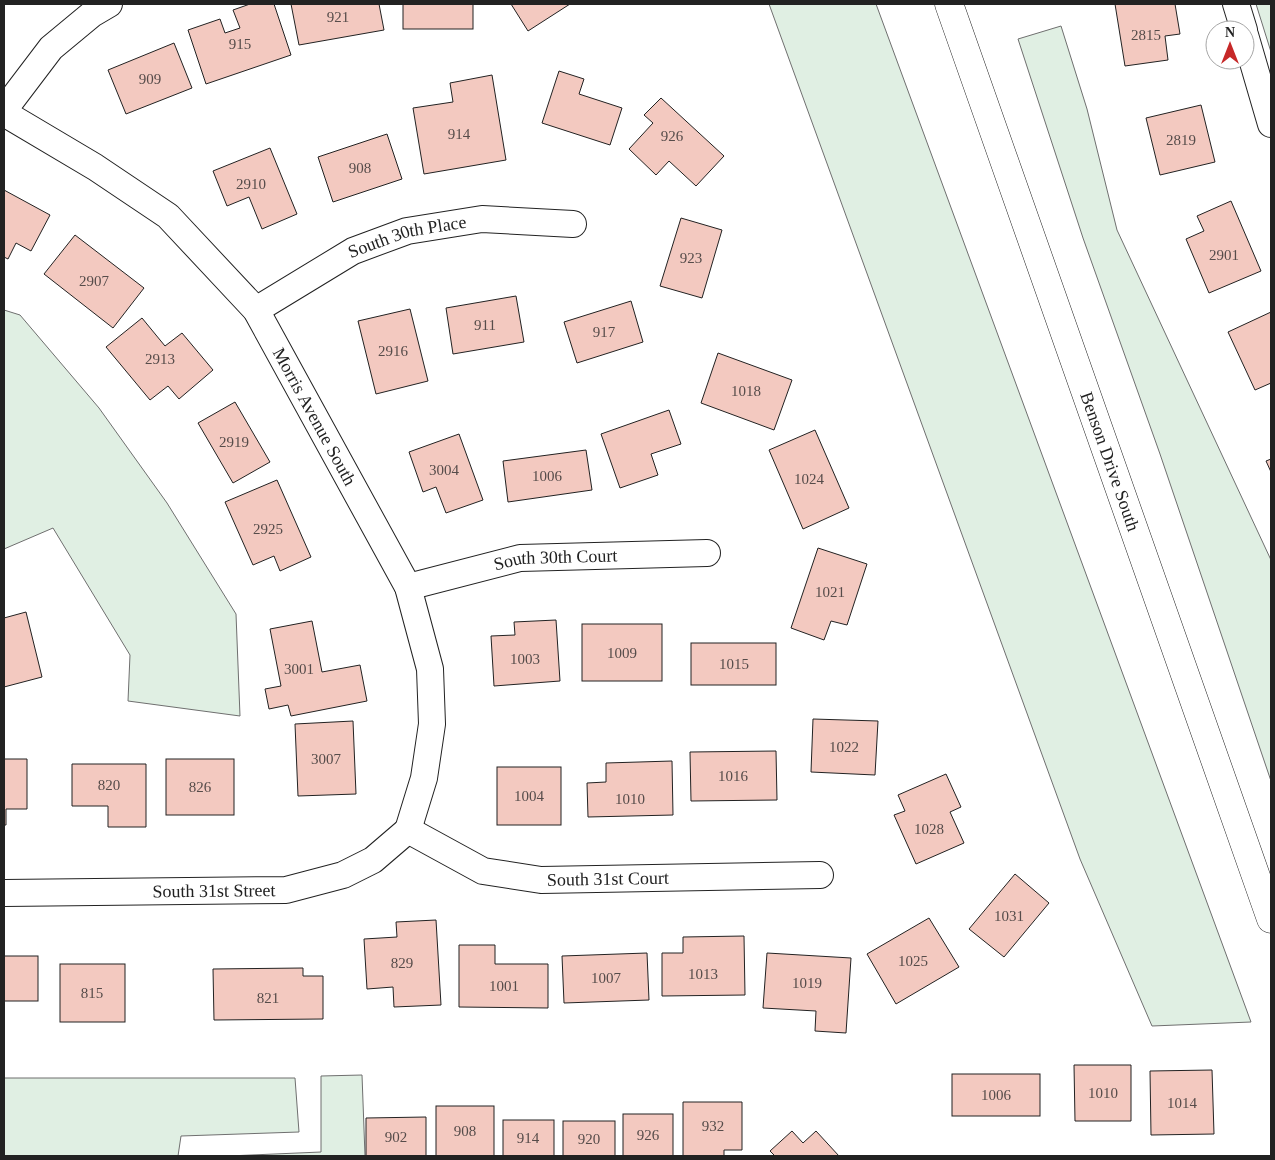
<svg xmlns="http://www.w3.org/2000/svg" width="1275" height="1160" font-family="'Times New Roman',serif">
  <rect width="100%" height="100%" fill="#fff"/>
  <g fill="#e0efe3" stroke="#6f6f6f">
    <polygon points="769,4 876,4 1251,1022 1152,1026 1080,859"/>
    <polygon points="1256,4 1271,4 1271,52"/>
    <polygon points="1061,26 1087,109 1117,230 1271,560 1271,781 1160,454 1083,238 1018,39"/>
    <polygon points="4,310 20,315 99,408 167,503 236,614 240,716 128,701 130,655 53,528 4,549"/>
    <polygon points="362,1075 365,1156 228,1156 321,1152 321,1076"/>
    <polygon points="4,1078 295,1078 299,1132 181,1136 178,1156 4,1156"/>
  </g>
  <g fill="#f3c9c0" stroke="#222">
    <polygon points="250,4 274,4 291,55 206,84 188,30 220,19 225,33 240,28 233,10"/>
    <polygon points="291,4 379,4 384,30 299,45"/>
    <rect x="403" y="4" width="70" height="25"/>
    <polygon points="511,4 570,4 528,31"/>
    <polygon points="1115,4 1175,4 1180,34 1165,36 1168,60 1125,66"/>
    <polygon points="174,43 192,88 126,114 108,70"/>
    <polygon points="559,71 584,79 579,94 622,108 610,145 542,123"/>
    <polygon points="492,75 506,160 424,174 413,108 453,102 450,83"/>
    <polygon points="661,98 724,156 696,186 669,161 656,175 629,149 653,123 644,115"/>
    <polygon points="1201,105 1215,162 1160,175 1146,118"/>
    <polygon points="387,134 402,179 333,202 318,157"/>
    <polygon points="270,148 297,214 262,229 249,197 227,206 213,171"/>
    <polygon points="4,190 50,215 31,251 16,243 8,259 4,257"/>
    <polygon points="1231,201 1261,271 1209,293 1186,239 1204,231 1197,216"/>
    <polygon points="681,218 722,230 702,298 660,286"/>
    <polygon points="75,235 144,288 113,328 44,274"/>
    <polygon points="516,296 524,342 453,354 446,308"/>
    <polygon points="631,301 643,342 577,363 564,322"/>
    <polygon points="410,309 428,381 376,394 358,321"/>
    <polygon points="1271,312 1271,383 1255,390 1228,332"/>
    <polygon points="142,318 165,346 182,333 213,370 179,399 168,386 150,400 106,347"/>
    <polygon points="718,353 792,380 774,430 701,403"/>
    <polygon points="235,402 270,462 233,483 198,423"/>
    <polygon points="669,410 681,444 651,454 658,475 620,488 601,434"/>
    <polygon points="815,430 849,508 803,529 769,450"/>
    <polygon points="459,434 483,500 446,513 436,487 423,492 409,452"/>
    <polygon points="586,450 592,490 508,502 503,461"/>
    <polygon points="1271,459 1271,472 1266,461"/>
    <polygon points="277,480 311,557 280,571 274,556 253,565 225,502"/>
    <polygon points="818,548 867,564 847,625 831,621 824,640 791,628"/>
    <polygon points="26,612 42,677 4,687 4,618"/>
    <polygon points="556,620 560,681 494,686 491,636 515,635 514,622"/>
    <polygon points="312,621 322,672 360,665 367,701 291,716 288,705 269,709 265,689 281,686 270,629"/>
    <rect x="582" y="624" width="80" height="57"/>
    <rect x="691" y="643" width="85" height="42"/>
    <polygon points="813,719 878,721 875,775 811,772"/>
    <polygon points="353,721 356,794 298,796 295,724"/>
    <polygon points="776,751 777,800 691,801 690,752"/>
    <polygon points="4,759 27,759 27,809 6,809 6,825 4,825"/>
    <rect x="166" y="759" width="68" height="56"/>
    <polygon points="672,761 673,815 588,817 587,783 606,782 606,763"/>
    <polygon points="72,764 146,764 146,827 108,827 108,806 72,806"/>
    <rect x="497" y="767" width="64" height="58"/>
    <polygon points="946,774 961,807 950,812 964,843 916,864 894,815 905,811 898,795"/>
    <polygon points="1015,874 1049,903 1004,957 969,929"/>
    <polygon points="929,918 959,967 896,1004 867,954"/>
    <polygon points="436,920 441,1005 394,1007 393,987 367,989 364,939 397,937 396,922"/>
    <polygon points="744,936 745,995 662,996 662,953 683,953 683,937"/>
    <polygon points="459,945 495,945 495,964 548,964 548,1008 459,1007"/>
    <polygon points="647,953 649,1000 564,1003 562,956"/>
    <polygon points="767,953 851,958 846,1033 815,1031 816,1011 763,1008"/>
    <rect x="4" y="956" width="34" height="45"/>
    <rect x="60" y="964" width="65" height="58"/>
    <polygon points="303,968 303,976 323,976 323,1019 214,1020 213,969"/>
    <polygon points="1074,1065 1131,1065 1131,1121 1075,1121"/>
    <polygon points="1212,1070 1214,1134 1151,1135 1150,1071"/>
    <rect x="952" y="1074" width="88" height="42"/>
    <polygon points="683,1102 742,1102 742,1150 724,1150 724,1156 683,1156"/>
    <rect x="436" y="1106" width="58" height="50"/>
    <rect x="623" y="1114" width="50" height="42"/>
    <polygon points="426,1117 426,1156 366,1156 366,1118"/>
    <rect x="503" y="1120" width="51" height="36"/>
    <rect x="563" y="1121" width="52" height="35"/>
    <polygon points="792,1131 803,1143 816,1131 839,1156 775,1156 770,1151"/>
  </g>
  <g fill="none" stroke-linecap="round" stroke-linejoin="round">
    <g stroke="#222" stroke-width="28">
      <g id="street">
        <polyline points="1236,4 1244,30"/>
        <polyline points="1245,35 1271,124"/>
        <polyline points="4,110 51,48 92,14 109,4"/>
        <path id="s1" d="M4,113L95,167L168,216L256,310L408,587L430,669L432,724L424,778L408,830"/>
        <path id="s2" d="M256,310L353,251L407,231L482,219L573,224"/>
        <path id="s3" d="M408,587L520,558L707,553"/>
        <path id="s4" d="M408,830L483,871L541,880L820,875"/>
        <path id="s5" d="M4,893L286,890L343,875L373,860L408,830"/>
      </g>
    </g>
    <g stroke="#222" stroke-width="29">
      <g id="primary">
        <path id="s6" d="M949,4L1271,919"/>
      </g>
    </g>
    <use href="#street" stroke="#fff" stroke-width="26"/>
    <use href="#primary" stroke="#fff" stroke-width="28"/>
  </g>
  <g text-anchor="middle" stroke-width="4" stroke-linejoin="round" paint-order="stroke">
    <g font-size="15" fill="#564c4a">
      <text x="338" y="22">921</text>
      <text x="1146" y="40">2815</text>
      <text x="240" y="49">915</text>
      <text x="150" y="84">909</text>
      <text x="459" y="139">914</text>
      <text x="672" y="141">926</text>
      <text x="1181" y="145">2819</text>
      <text x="360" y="173">908</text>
      <text x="251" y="189">2910</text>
      <text x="1224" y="260">2901</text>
      <text x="691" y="263">923</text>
      <text x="94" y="286">2907</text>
      <text x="485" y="330">911</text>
      <text x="604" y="337">917</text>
      <text x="393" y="356">2916</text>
      <text x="160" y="364">2913</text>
      <text x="746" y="396">1018</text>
      <text x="234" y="447">2919</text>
      <text x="444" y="475">3004</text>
      <text x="547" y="481">1006</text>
      <text x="809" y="484">1024</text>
      <text x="268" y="534">2925</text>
      <text x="830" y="597">1021</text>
      <text x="622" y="658">1009</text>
      <text x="525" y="664">1003</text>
      <text x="734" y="669">1015</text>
      <text x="299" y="674">3001</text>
      <text x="844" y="752">1022</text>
      <text x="326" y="764">3007</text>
      <text x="733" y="781">1016</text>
      <text x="109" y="790">820</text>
      <text x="200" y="792">826</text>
      <text x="529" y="801">1004</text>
      <text x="630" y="804">1010</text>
      <text x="929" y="834">1028</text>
      <text x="1009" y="921">1031</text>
      <text x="913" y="966">1025</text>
      <text x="402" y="968">829</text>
      <text x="703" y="979">1013</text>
      <text x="606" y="983">1007</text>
      <text x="807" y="988">1019</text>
      <text x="504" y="991">1001</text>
      <text x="92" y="998">815</text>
      <text x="268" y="1003">821</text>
      <text x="1103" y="1098">1010</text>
      <text x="996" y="1100">1006</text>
      <text x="1182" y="1108">1014</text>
      <text x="713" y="1131">932</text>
      <text x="465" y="1136">908</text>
      <text x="648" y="1140">926</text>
      <text x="396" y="1142">902</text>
      <text x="528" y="1143">914</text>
      <text x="589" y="1144">920</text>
    </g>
    <g font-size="18" fill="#222" stroke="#fff">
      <text dy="6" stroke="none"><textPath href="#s2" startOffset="170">South 30th Place</textPath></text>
      <text dy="6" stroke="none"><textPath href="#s1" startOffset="444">Morris Avenue South</textPath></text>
      <text dy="6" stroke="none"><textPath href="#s6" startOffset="485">Benson Drive South</textPath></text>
      <text dy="6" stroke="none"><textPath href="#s3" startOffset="151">South 30th Court</textPath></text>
      <text dy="6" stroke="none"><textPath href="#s4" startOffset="211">South 31st Court</textPath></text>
      <text dy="6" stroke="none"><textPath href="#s5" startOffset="210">South 31st Street</textPath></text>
    </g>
  </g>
  <rect width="1275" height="1160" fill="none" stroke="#222222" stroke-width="10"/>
  <g transform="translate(1230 45)"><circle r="24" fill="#ffffff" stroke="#a7a7a7"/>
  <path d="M0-4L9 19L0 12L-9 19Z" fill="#c62828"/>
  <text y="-8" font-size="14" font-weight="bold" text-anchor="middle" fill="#222222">N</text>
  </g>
</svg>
